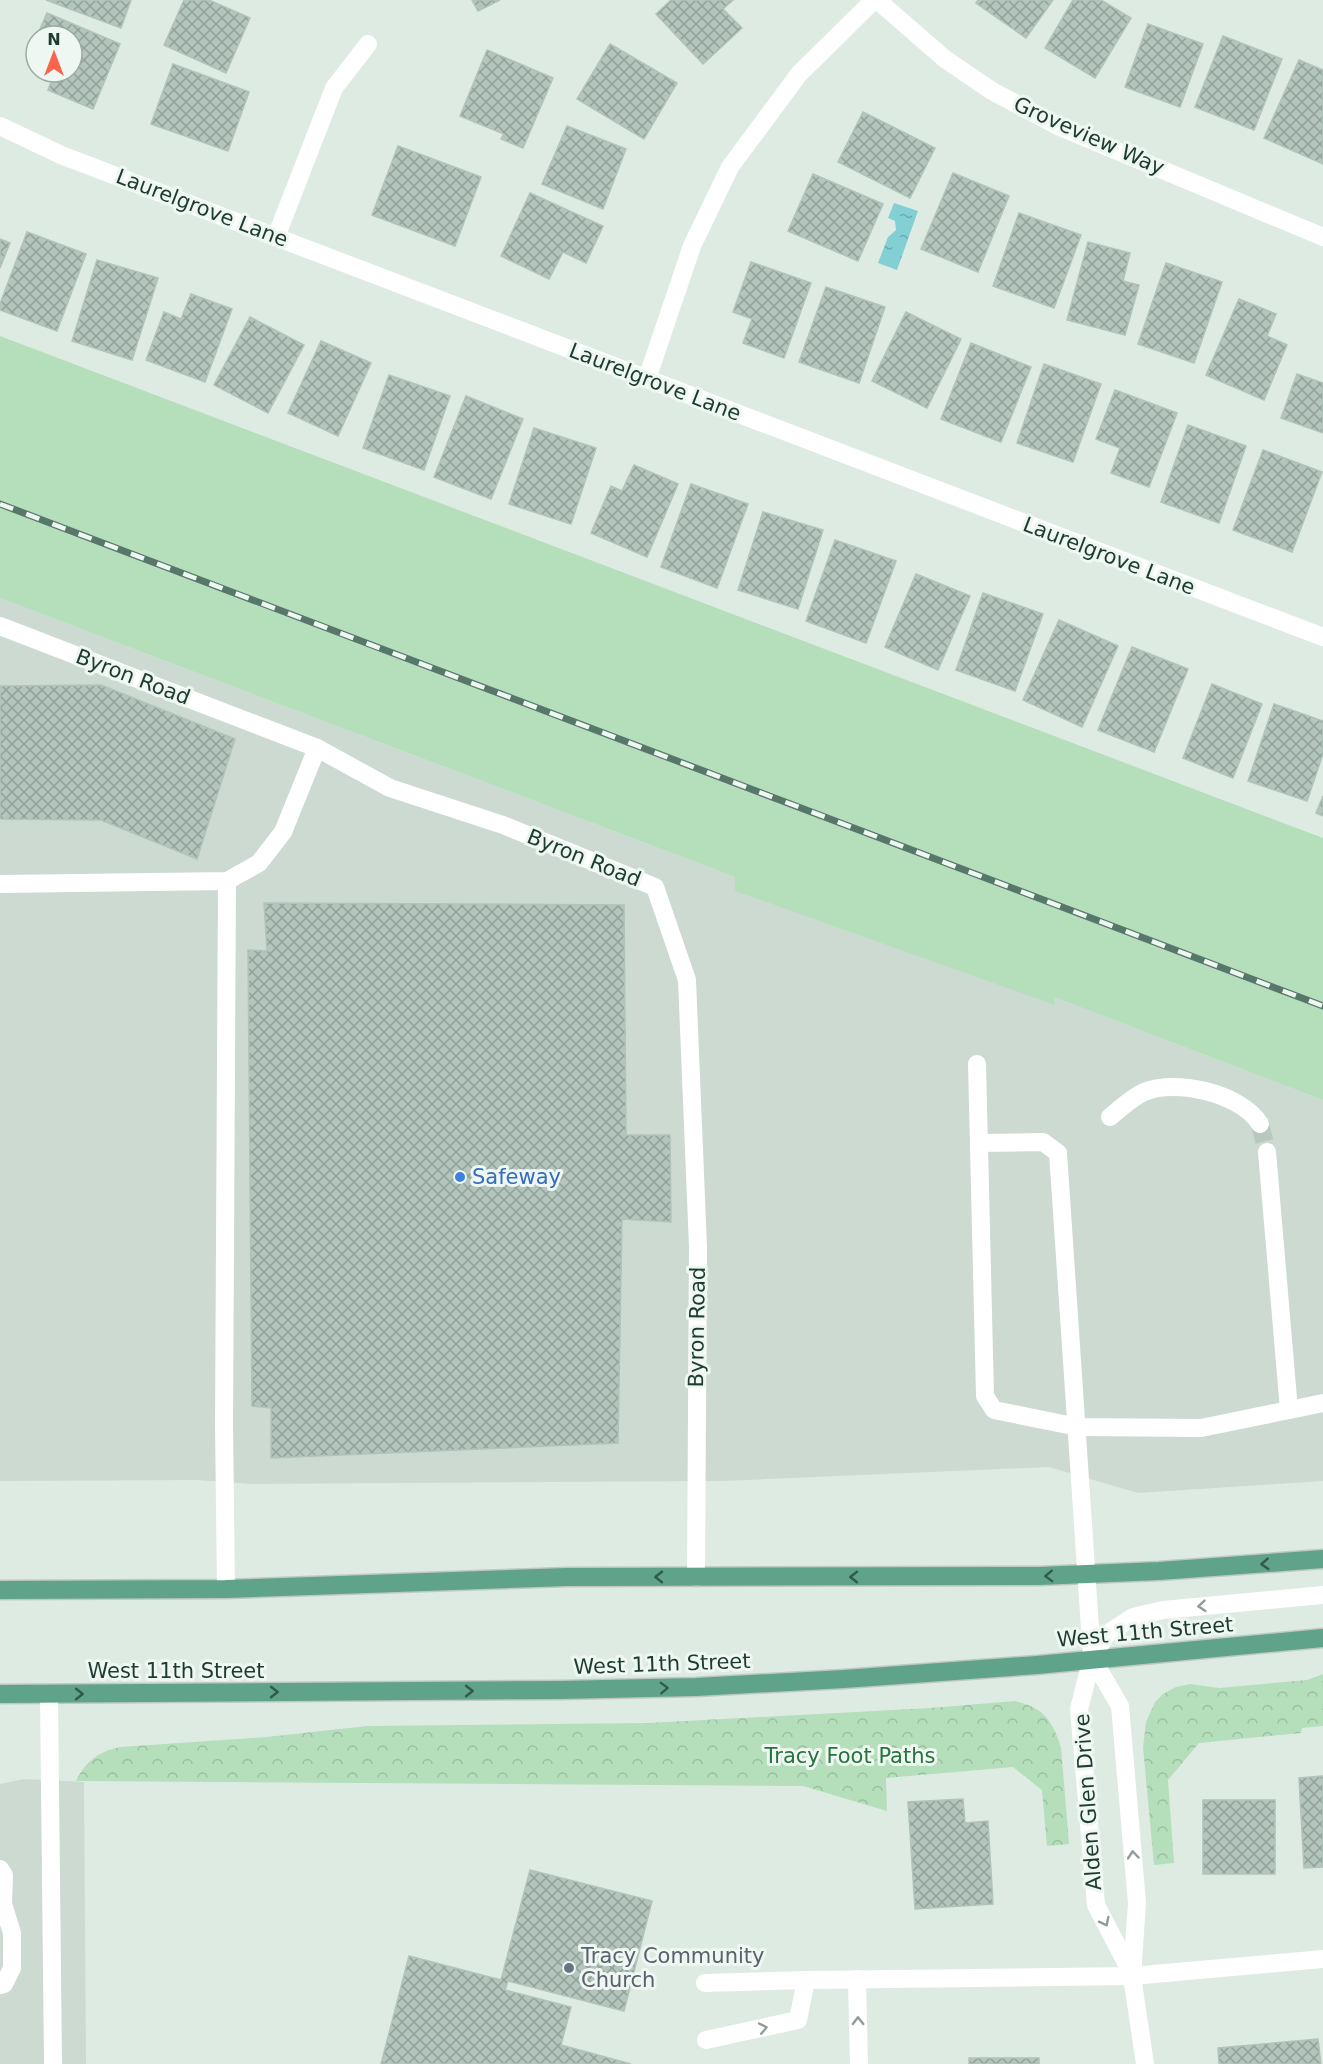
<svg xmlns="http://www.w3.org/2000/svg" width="1323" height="2064" font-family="'DejaVu Sans',sans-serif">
  <defs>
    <pattern id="park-crowns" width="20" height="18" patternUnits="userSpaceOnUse" patternTransform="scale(1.5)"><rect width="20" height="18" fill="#b5debb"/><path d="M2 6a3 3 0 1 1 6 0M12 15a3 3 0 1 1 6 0" fill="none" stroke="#9bbfa1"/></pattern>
    <pattern id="water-ripples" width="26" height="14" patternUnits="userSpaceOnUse" patternTransform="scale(1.5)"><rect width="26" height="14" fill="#82d0d4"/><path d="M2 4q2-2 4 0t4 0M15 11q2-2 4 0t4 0" fill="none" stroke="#6aaaac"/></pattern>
    <pattern id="building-cross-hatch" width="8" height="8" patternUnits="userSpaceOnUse" patternTransform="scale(1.5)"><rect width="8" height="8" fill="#b3c5bc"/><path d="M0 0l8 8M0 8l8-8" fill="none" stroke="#91a199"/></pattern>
  </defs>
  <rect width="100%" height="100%" fill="#deebe3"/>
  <g fill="#ccdad2">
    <polygon points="0,598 735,877 736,891 1055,1004 1054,997 1323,1100 1323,1481 1138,1493 1049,1467 723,1481 251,1484 198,1480 0,1481"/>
    <polygon points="24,1779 84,1782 86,2064 0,2064 0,1784"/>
  </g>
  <polygon fill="#b5debb" points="0,336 1323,838 1323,1100 1054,997 1055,1005 735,891 735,877 0,598"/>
  <g fill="url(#park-crowns)">
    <polygon points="1323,1674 1323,1726 1302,1728 1301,1733 1199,1743 1168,1780 1174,1863 1154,1865 1143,1747 1146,1722 1155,1702 1163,1694 1176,1687 1190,1684 1219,1688 1307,1680"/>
    <path d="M1015,1701C1044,1708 1052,1720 1061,1747L1069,1844L1047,1846L1042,1790L1013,1767L886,1778L887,1811L803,1786L76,1781C86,1761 98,1752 120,1747L267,1737L367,1726L648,1723L930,1708Z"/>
  </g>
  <polygon fill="url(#water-ripples)" points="894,203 918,211 897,270 878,263 888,237 896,230 895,221 888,218"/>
  <g fill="url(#building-cross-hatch)" stroke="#b0c4ba" stroke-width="1.5">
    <polygon points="46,0 131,0 121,28"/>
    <polygon points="184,0 209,0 250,18 226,73 164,45"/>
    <polygon points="472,0 500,0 478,11"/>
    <polygon points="671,0 733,0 723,9 742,28 703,64 656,14"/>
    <polygon points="978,0 1053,0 1026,38 976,3"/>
    <polygon points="1073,0 1101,0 1131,18 1095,78 1045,48"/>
    <polygon points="47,13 120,44 93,109 48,90 55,72 72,72 72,36 37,36"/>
    <polygon points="1148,24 1203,44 1180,107 1125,87"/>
    <polygon points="1223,36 1282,59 1254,130 1195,107"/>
    <polygon points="36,39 36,57 30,54"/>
    <polygon points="610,44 677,83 644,139 577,99"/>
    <polygon points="487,50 553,78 523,148 501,139 504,134 460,116"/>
    <polygon points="1299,60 1323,70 1323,164 1264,138"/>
    <polygon points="173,64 249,92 228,151 151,124"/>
    <polygon points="863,112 935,148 910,198 838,162"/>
    <polygon points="567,126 626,149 603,209 542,184"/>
    <polygon points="398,146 481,177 455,246 372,215"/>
    <polygon points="953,173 1009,196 978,272 921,249"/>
    <polygon points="813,174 883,204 858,261 788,231"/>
    <polygon points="530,193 603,226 586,263 563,252 549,279 501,256"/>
    <polygon points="1019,213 1081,235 1054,308 993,286"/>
    <polygon points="27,232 86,254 57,331 0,310 0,304"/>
    <polygon points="0,239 10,243 0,268"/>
    <polygon points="1088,242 1130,253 1123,281 1139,285 1125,335 1067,320"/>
    <polygon points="97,260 158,278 132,360 72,341"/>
    <polygon points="751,262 811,283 784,358 743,343 752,319 733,312"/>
    <polygon points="1166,263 1222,282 1194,363 1138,344"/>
    <polygon points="826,287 885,307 859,383 799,362"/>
    <polygon points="191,294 232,309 205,382 146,360 164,312 181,319"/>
    <polygon points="1239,299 1276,314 1267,336 1287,345 1264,400 1206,375"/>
    <polygon points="906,312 961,339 927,408 872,381"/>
    <polygon points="250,317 304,345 268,413 214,385"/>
    <polygon points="321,341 371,363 338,436 288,413"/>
    <polygon points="971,343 1031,367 1001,442 941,419"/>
    <polygon points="1044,364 1101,384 1073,462 1017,443"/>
    <polygon points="1297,374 1323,383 1323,433 1281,418"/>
    <polygon points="389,375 450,396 424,470 363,448"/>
    <polygon points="1115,390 1177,413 1149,487 1111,473 1120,448 1096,439"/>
    <polygon points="466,396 523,419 491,499 434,477"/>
    <polygon points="1188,425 1246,446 1219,523 1161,502"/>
    <polygon points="534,428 596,448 571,524 509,504"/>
    <polygon points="1263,450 1322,472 1292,552 1233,530"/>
    <polygon points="634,465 678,484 647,557 591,533 611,486 622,491"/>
    <polygon points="691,484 748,504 717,588 661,567"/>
    <polygon points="763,512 823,530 798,609 738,590"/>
    <polygon points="835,540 896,561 866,643 806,621"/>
    <polygon points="916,574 970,596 938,670 885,647"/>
    <polygon points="983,593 1043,614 1015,691 956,670"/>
    <polygon points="1059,620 1118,646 1082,727 1023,700"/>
    <polygon points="1132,647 1188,669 1154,752 1098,730"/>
    <polygon points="1212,684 1262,704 1233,778 1183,758"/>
    <polygon points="101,685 235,739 197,859 101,820 0,819 0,686"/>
    <polygon points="1274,704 1323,721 1323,754 1307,801 1248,781"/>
    <polygon points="1323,796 1323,816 1316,813"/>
    <polygon points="264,903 624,905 626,1135 670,1135 671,1222 622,1219 618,1443 271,1458 271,1408 252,1406 248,950 267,951"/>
    <polygon points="1323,1776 1323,1867 1304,1868 1299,1778"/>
    <polygon points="963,1799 965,1823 988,1821 993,1904 915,1909 908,1802"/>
    <rect x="1203" y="1800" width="72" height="74"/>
    <polygon points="530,1870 652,1901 624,2011 508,1981 505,1990 571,2007 561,2045 631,2064 381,2064 409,1956 501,1980"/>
    <polygon points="1318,2039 1321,2064 1219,2064 1218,2048"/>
    <rect x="969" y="2058" width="70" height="6"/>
  </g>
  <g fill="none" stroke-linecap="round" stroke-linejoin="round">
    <polyline stroke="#b8c8bf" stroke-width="18" stroke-dasharray="18 9" stroke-linecap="butt" points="1260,1124 1267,1152"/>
    <g stroke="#c0c8c5" stroke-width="21">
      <g id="major">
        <polyline points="0,1590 226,1589 567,1577 1039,1576 1159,1571 1323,1559"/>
        <polyline points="0,1694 559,1690 696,1687 844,1679 1037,1665 1323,1638"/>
      </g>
    </g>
    <g stroke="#fff" stroke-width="18">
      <polyline points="877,0 945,59 992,91 1060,127 1323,237"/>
      <polyline points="0,126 61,155 1323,637"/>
      <polyline points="276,237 334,88 368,44"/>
      <polyline points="647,379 692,246 730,167 799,74 874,0"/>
      <polyline points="0,626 317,748 390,788 503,825 655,887 687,980 698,1247 696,1577"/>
      <polyline points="0,884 227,881 259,863 283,832 317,748"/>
      <polyline points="977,1064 985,1396 994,1410 1078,1427 1201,1428 1323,1403"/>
      <path d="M1110,1117C1121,1108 1131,1098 1144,1092C1176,1078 1242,1094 1260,1124"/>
      <polyline points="979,1143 1043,1142 1058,1153 1092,1658 1120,1706 1137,1903 1132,1976 1145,2064"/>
      <polyline points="1267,1152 1289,1410"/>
      <polyline points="226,1589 224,1425 227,881"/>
      <polyline points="49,1694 53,2064"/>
      <polyline points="0,1869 4,1875 3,1904 12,1933 12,1968 4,1984 0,1985"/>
      <polyline points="1132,1974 1096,1905 1079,1709 1092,1658 1107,1634 1133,1617 1163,1610 1323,1595"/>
      <polyline points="857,1979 859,2064"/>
      <polyline points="705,1983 806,1980 1132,1976 1323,1959"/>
      <polyline points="706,2040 798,2020 806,1980"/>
    </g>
    <use href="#major" stroke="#5fa38a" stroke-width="18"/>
    <g stroke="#58776b" stroke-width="7">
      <polyline id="rail" points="0,504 1323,1006"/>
    </g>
    <use href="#rail" stroke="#eef7f2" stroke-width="4.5" stroke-dasharray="14" stroke-linecap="butt"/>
  </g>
  <defs><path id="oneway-chevron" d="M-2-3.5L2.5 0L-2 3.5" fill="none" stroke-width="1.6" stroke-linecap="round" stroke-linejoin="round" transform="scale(1.5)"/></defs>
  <g stroke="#325a4b">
    <use href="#oneway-chevron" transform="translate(1265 1564) rotate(176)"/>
    <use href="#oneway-chevron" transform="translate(1049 1576) rotate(178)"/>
    <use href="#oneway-chevron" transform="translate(659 1577) rotate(180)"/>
    <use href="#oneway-chevron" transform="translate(854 1577) rotate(180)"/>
    <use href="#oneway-chevron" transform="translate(664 1688) rotate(-2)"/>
    <use href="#oneway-chevron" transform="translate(469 1691)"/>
    <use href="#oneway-chevron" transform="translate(274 1692)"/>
    <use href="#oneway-chevron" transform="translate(79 1694)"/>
  </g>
  <g stroke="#8e9d98">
    <use href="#oneway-chevron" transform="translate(1202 1606) rotate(175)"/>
    <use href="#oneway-chevron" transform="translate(1133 1855) rotate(-95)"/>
    <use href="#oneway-chevron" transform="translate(1105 1922) rotate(63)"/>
    <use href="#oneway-chevron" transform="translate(858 2021) rotate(-91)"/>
    <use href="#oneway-chevron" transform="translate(763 2028) rotate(-12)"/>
  </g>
  <circle fill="#3f7fe0" stroke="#eef7f2" stroke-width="2" cx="460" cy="1177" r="6"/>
  <circle fill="#6b7280" stroke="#eef7f2" stroke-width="2" cx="569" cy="1968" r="6"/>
  <g text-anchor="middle" stroke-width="6" stroke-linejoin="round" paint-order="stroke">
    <g font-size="21" fill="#1e3b30" stroke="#eef7f2">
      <text transform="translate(1089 136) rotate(24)" y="7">Groveview Way</text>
      <text transform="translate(202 208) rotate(21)" y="7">Laurelgrove Lane</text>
      <text transform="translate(655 382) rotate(21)" y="7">Laurelgrove Lane</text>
      <text transform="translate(1109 556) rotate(21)" y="7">Laurelgrove Lane</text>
      <text transform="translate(133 677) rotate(21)" y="7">Byron Road</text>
      <text transform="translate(584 858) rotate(22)" y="7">Byron Road</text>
      <text transform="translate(697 1327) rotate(-89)" y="7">Byron Road</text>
      <text transform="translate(1145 1632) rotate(-5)" y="7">West 11th Street</text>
      <text transform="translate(662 1664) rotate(-2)" y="7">West 11th Street</text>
      <text x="176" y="1678">West 11th Street</text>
      <text transform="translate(1088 1802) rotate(-94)" y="7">Alden Glen Drive</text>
    </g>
    <g font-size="21" fill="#366cbe" stroke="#eef7f2" text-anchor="start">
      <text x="472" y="1184">Safeway</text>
    </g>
    <g font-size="21" fill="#26743c" stroke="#eef7f2">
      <text x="850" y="1763">Tracy Foot Paths</text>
    </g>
    <g font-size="21" fill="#5b616d" stroke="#eef7f2" text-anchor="start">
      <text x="581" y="1963">Tracy Community<tspan x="581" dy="24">Church</tspan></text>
    </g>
  </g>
  <g transform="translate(54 54)"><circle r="28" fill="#eef7f2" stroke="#9baca4" stroke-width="1.5"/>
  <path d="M0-4.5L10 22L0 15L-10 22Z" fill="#fa634c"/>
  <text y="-9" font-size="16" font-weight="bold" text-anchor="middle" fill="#1e3b30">N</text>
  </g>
</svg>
